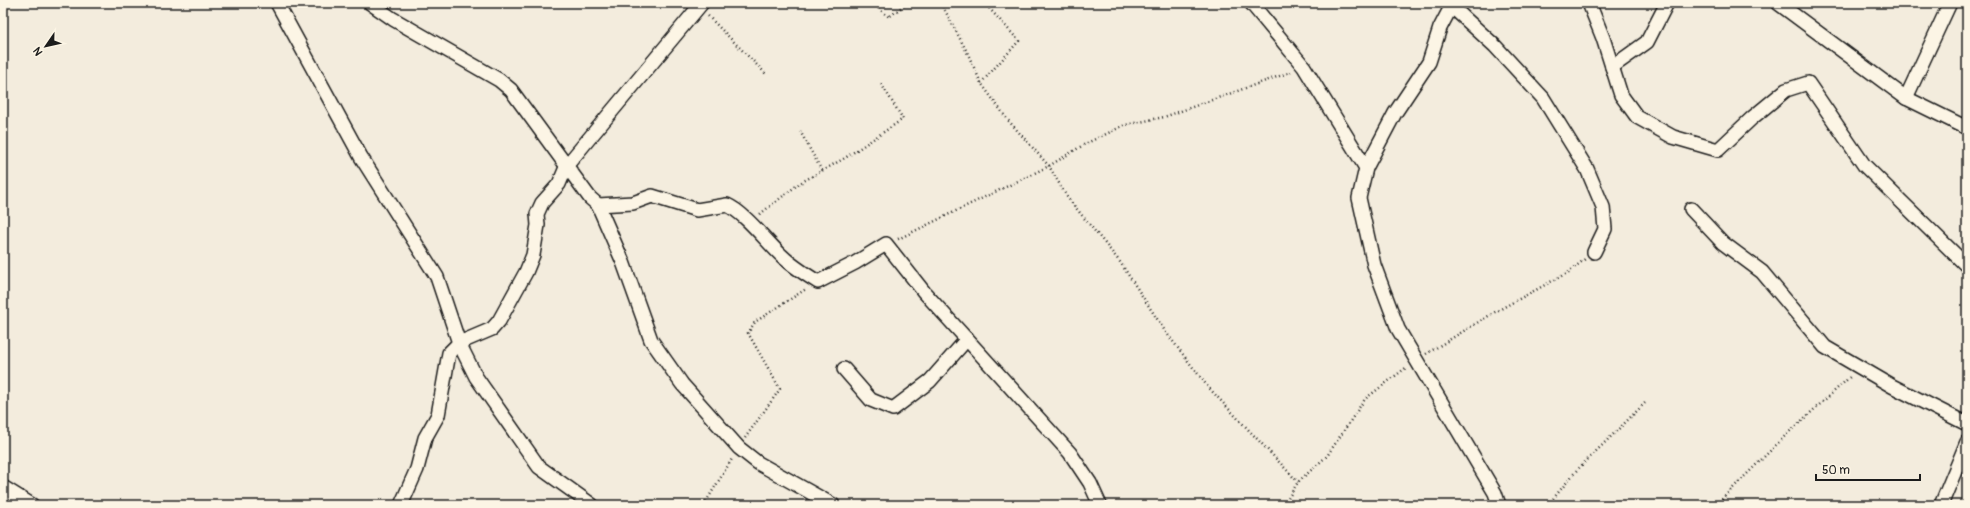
<svg xmlns="http://www.w3.org/2000/svg" width="1970" height="508" font-family="Pangolin,sans-serif">
  <rect width="100%" height="100%" fill="#f3ecdd"/>
  <filter id="ink" filterUnits="userSpaceOnUse"><feTurbulence type="fractalNoise" baseFrequency=".025" numOctaves="2"/><feDisplacementMap in="SourceGraphic" scale="8" xChannelSelector="R" yChannelSelector="G"/><feConvolveMatrix kernelMatrix="1 2 1 2 8 2 1 2 1" color-interpolation-filters="sRGB"/></filter>
  <g filter="url(#ink)">
    <g fill="none" stroke-linecap="round" stroke-linejoin="round">
      <g stroke="#1c1c1c" stroke-width="16">
        <g id="minor">
          <polyline points="277,3 361,157 437,277 459,343 476,377 539,467 592,505"/>
          <path d="M370,3L393,19L499,80L511,90L590,198L598,205L633,203L652,196L697,210L727,205C745,213 766,241 781,255C792,266 805,274 818,282L855,263L886,244L924,292L1070,453L1090,483L1100,505"/>
          <polyline points="1251,3 1304,67 1366,168 1359,198 1374,265 1398,329 1495,493 1499,505"/>
          <polyline points="1448,3 1495,46 1543,98 1587,169 1603,207 1605,229 1594,252"/>
          <polyline points="1589,3 1603,38 1621,95 1637,117 1673,137 1718,150 1752,118 1786,90 1808,83 1864,165 1967,266"/>
          <polyline points="1778,3 1906,98 1967,128"/>
          <polyline points="1612,67 1647,42 1667,3"/>
          <polyline points="1906,98 1950,3"/>
          <polyline points="1366,168 1395,113 1429,62 1440,28 1452,5 1455,3"/>
          <polyline points="598,205 623,262 651,340 682,384 739,448 758,463 833,505"/>
          <polyline points="1691,209 1723,243 1762,272 1825,347 1892,386 1967,424"/>
          <polyline points="844,369 871,400 893,409 930,381 967,339"/>
          <polyline points="3,487 32,505"/>
          <polyline points="401,505 417,469 425,438 438,415 449,353 459,343 492,329 499,321 526,272 533,255 538,225 537,214 542,203 559,184 567,165 702,3"/>
          <polyline points="1941,505 1967,442"/>
        </g>
      </g>
      <g stroke="#1c1c1c" stroke-width="2.5" stroke-dasharray="1 3" stroke-linecap="butt">
        <polyline points="872,3 889,17 907,3"/>
        <polyline points="941,3 967,52 981,83 1007,119 1049,166 1067,197 1120,262 1165,331 1208,387 1298,482"/>
        <polyline points="708,16 766,74"/>
        <polyline points="981,83 1019,41 989,8 990,3"/>
        <polyline points="800,131 822,171"/>
        <polyline points="760,214 800,183 845,158 903,119 880,82"/>
        <polyline points="898,239 1049,166 1085,144 1125,125 1164,117 1291,72"/>
        <polyline points="1426,354 1495,312 1569,272 1585,259"/>
        <polyline points="745,438 780,389 748,333 755,322 806,289"/>
        <polyline points="704,505 732,459"/>
        <polyline points="1284,505 1298,482 1327,456 1365,399 1407,367"/>
        <polyline points="1479,505 1485,501"/>
        <polyline points="1548,505 1576,471 1645,403"/>
        <polyline points="1716,505 1787,434 1850,377"/>
      </g>
      <use href="#minor" stroke="#fcf5e5" stroke-width="13"/>
    </g>
  </g>
  <rect width="1970" height="508" fill="none" stroke="#fcf5e5" stroke-width="16"/>
  <rect x="8" y="8" width="1954" height="492" fill="none" stroke="#1c1c1c" stroke-width="1.5" filter="url(#ink)"/>
  <g transform="translate(46 46) rotate(236)" stroke="#fcf5e5" stroke-width="3" paint-order="stroke">
  <path d="M0-3L7 15L0 10L-7 15Z" fill="#1c1c1c"/>
  <text y="-6" font-size="11" font-weight="bold" text-anchor="middle" fill="#1c1c1c">N</text>
  </g>
  <path d="M1816 474v6h104v-6" fill="none" stroke="#1c1c1c" stroke-width="2"/>
  <text x="1822" y="474" font-size="12" fill="#1c1c1c" stroke="#fcf5e5" stroke-width="3" paint-order="stroke">50 m</text>
</svg>
